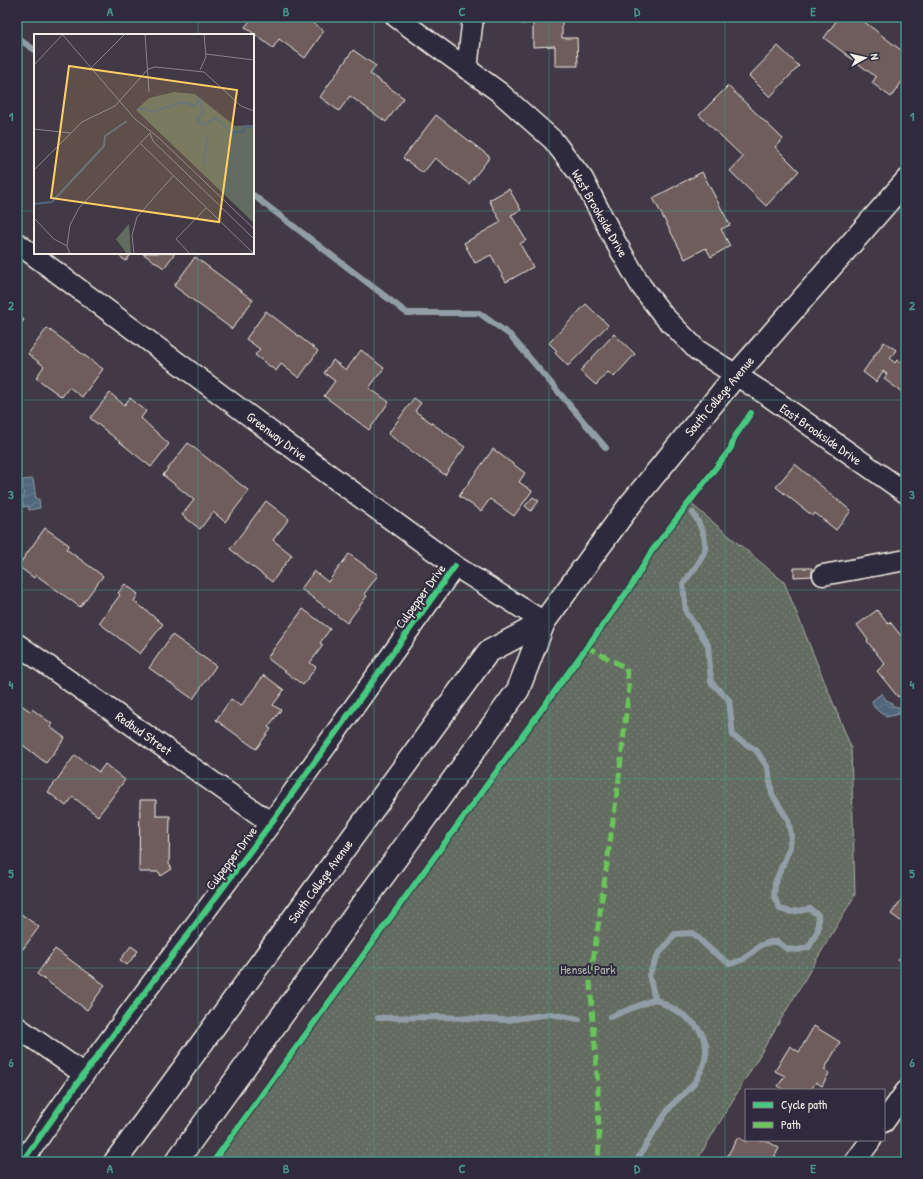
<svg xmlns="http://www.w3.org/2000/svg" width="923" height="1179" font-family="'Patrick Hand',sans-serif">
  <defs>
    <pattern id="park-dots" width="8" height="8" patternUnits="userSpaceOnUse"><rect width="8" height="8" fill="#626c60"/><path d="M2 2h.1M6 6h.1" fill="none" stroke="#798177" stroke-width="1.8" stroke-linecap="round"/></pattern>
    <pattern id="water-waves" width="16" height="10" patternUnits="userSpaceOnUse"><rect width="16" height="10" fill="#50667c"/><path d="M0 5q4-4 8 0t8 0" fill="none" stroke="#6a7c8f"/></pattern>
  </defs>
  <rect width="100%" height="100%" fill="#423946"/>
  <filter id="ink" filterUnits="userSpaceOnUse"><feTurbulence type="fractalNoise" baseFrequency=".025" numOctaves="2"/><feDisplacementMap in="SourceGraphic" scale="8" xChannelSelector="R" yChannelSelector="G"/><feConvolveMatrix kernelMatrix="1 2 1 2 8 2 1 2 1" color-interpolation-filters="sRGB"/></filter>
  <g filter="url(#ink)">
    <polygon fill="url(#park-dots)" stroke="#abaea4" points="689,502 784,582 851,747 855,895 696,1162 212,1162"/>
    <g fill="url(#water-waves)" stroke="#929ea7">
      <polygon points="33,479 36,499 39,499 40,508 29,510 28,506 23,507 22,498 24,498 22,480"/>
      <path d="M882,693L886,700L891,702L893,706L899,707V714L886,717C881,713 872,708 872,701Z"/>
    </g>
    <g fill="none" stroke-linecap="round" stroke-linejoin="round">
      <g stroke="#929ea7" stroke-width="6">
        <polyline points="17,38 35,50"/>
        <polyline points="253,195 407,313 479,313 510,335 606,448"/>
        <polyline points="610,1017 655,999"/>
        <polyline points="378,1018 442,1017 507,1020 550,1014 579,1019"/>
        <path d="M636,1162C647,1143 658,1123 672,1105C678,1098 686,1093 692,1086C725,1039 696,1020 655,999L649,975L658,955L675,934L693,933L712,951L730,964L742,960L761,945L770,942H778L787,949L798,950L809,947L818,930V915L810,909L791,912L780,909L774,897L775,883L790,847L791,834L788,820L772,794L768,768L756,750L733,736L729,700L711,682L708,645L686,612L683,584C705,554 715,548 693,513"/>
      </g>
    </g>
    <g fill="#6e5d5b" stroke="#f4f1e8">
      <polygon points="253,17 311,17 312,18 310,21 324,31 305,58 279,39 273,48 245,27"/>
      <polygon points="521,17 562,17 562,38 577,38 578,66 555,66 555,46 533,47 533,23 521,24"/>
      <polygon points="839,17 858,17 906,54 906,76 891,97 872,83 876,77 824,38"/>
      <polygon points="778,46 799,66 770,97 749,76"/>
      <polygon points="353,50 376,66 370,74 404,98 386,122 350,96 339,111 320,97"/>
      <polygon points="728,86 783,139 775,147 799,171 766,206 730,171 743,157 699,115"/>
      <polygon points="436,115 490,157 469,184 435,158 423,173 403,158"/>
      <polygon points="702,172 730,225 721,229 730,246 711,257 706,248 685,259 653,198"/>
      <polygon points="509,189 521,210 511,215 526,240 520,244 533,267 506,282 491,255 475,263 464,243 501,222 489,200"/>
      <polygon points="115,253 132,253 126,261"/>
      <polygon points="142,253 175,253 164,268"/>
      <polygon points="195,257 253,300 232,329 174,286"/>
      <polygon points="586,304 608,325 568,366 555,353 557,351 549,343"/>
      <polygon points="266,311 318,351 299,378 281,364 276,371 255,355 260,349 246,339"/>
      <polygon points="17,315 24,320 17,329"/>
      <polygon points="47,328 103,369 82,397 69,387 62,397 36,378 44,366 28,354"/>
      <polygon points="614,334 635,354 614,377 608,372 596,385 580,371"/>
      <polygon points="884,342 896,350 890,359 895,363 897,360 906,366 906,395 884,379 887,374 883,371 876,382 863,372"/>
      <polygon points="361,350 384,368 369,388 389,402 369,430 324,396 335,381 324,373 333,360 346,370"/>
      <polygon points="110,393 124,405 130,398 146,411 141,418 169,444 151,467 90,418"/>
      <polygon points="414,398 421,403 415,411 465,447 445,475 388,434"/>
      <polygon points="188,443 249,491 225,522 213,512 200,529 182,515 194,500 163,475"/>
      <polygon points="493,449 525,473 519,482 532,491 514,516 490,499 481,511 459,496"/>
      <polygon points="795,464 851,511 836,530 815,513 813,516 776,487"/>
      <polygon points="533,497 539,501 531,511 525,506"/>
      <polygon points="266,501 289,519 273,540 292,555 272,582 230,549"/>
      <polygon points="45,528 69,545 66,549 103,576 80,607 36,575 34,578 18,566"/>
      <polygon points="349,554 378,575 364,594 367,596 347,623 301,589 314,571 328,582"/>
      <polygon points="794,568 812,568 812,576 794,577"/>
      <polygon points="125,584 138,594 134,601 163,624 140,654 99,623 120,595 118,593"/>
      <polygon points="303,609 330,629 320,643 323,645 310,663 316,667 303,685 267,658"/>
      <polygon points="877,610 887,623 890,622 906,642 906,691 898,697 877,671 885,664 867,641 868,640 857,625"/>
      <polygon points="172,635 216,666 193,699 149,668"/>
      <polygon points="264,675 284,690 273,705 281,710 268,727 271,729 256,749 216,720 231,699 241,706"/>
      <polygon points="17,702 30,711 32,709 52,724 50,727 65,738 46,763 19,742 17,744"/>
      <polygon points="75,755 99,772 105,764 125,780 98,816 73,797 66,806 48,792"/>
      <polygon points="140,800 156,800 156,816 170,816 169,864 172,869 161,876 159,872 139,872"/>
      <polygon points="906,893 906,925 891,914"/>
      <polygon points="17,911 39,927 23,949 17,945"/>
      <polygon points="131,946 138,951 127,965 120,960"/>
      <polygon points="55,949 105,985 87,1010 37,974"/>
      <polygon points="906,949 906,966 898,960"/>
      <polygon points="814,1026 840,1042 824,1070 829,1073 822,1086 816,1082 811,1090 784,1090 778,1086 785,1076 775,1071 790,1046 799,1052"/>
      <polygon points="738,1137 746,1142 747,1140 765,1140 779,1148 772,1162 724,1162"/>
    </g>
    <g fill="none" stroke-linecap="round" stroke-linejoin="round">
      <g stroke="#f4f1e8" stroke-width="23">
        <g id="minor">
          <polyline points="396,17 499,92 553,140 583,179 615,241 641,286 663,315 697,350 767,395 906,493"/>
          <polyline points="467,69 473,17"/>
          <polyline points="17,243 298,452 455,566 544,622"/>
          <polyline points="823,575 906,560"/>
          <polyline points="17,644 271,823"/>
          <polyline points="17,1027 84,1074"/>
          <polyline points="884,1122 906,1091"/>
          <polyline points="22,1162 84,1074 271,823 455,566"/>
          <polyline points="855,1162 871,1140"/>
        </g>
      </g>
      <g stroke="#f4f1e8" stroke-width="25">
        <g id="secondary">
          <polyline points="115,1162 488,652 544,622"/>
          <polyline points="176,1162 518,690 544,622 629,506 736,375 906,181"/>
        </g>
      </g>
      <use href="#minor" stroke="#2f2a3d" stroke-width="20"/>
      <use href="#secondary" stroke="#2f2a3d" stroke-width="22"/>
      <polyline stroke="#6ac65a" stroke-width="5" stroke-dasharray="10 5" stroke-linecap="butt" points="587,647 626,668 629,687 618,786 590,982 598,1086 599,1141 598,1162"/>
      <g stroke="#2f2a3d" stroke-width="8">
        <g id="cycleway">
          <polyline points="22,1162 84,1074 271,823 455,566"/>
          <polyline points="213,1162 632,585 651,552 731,448 734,438 751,413"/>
        </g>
      </g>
      <use href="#cycleway" stroke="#46c982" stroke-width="6"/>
    </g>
  </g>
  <path fill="none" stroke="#48958c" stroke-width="1" stroke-opacity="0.55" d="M198,17V35M374,17V1162M549,17V1162M725,17V1162M17,211H35M253,211H906M198,253V1162M17,400H906M17,590H906M17,779H906M17,968H906"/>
  <g text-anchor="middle" stroke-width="4" stroke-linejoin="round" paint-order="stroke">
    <g font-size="13" fill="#f4f1e8" stroke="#2f2a3d">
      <text transform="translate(600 213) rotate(60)" y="5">West Brookside Drive</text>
      <text transform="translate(719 396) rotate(-50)" y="5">South College Avenue</text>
      <text transform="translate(821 434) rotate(35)" y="5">East Brookside Drive</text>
      <text transform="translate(277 436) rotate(37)" y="5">Greenway Drive</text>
      <text transform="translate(420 596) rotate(-54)" y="5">Culpepper Drive</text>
      <text transform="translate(144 733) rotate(35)" y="5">Redbud Street</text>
      <text transform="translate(231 858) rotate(-53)" y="5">Culpepper Drive</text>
      <text transform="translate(320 881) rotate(-54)" y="5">South College Avenue</text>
    </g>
    <g font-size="13" fill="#b2b5ab" stroke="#2f2a3d">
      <text x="588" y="974">Hensel Park</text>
    </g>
  </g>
  <g transform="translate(34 34)">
    <rect width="220" height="220" fill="#423946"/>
    <path d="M140,58L161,60L201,92L220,91V189L102,76L115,64ZM95,190L97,220H93L82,205Z" fill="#626c60"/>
    <path fill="none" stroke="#50667c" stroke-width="2" d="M104,75H110L118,78L149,68L160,72L166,66L169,79L163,86L169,91L182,84L197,98H209L211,92L220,93M169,131L174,102M0,170L18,168L70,112L71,102L93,87"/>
    <path fill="none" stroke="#898387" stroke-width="1" d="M28,0L101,85L125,104L220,195M111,0L115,58M172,20L220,26M0,31L29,0M57,34L91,0M166,36L172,23L170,0M0,95L36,99M116,99L119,107L220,205M107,110L220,220M0,136L48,88L81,72L114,35L121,33L170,38L207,72L220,77M0,184L20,205L33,212L36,220M33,212L36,191L45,174L116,99M100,220L98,201L103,183L139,142M156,220L142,205L172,174"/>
    <path fill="#ffd166" fill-opacity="0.15" stroke="#ffd166" stroke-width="2" d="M35,32L203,56L185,188L17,164Z"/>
    <rect width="220" height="220" fill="none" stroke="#f4f1e8" stroke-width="2"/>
  </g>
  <rect width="923" height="1179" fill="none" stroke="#2f2a3d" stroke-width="44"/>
  <rect x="745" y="1089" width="140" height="52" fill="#2f2a3d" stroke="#7e7a81"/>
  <rect x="753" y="1102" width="20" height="6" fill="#46c982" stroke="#7e7a81"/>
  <text x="781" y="1109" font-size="12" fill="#f4f1e8">Cycle path</text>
  <rect x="753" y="1122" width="20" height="6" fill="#6ac65a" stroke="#7e7a81"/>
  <text x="781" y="1129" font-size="12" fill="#f4f1e8">Path</text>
  <g transform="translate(865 58) rotate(82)" stroke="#2f2a3d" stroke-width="3" paint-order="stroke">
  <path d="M0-3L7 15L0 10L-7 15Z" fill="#f4f1e8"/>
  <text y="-6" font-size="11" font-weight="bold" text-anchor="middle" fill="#f4f1e8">N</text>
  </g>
  <rect x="22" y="22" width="879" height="1135" fill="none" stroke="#48958c" stroke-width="1.5"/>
  <g font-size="13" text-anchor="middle" font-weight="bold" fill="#48958c">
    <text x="110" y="16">A</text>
    <text x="286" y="16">B</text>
    <text x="462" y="16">C</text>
    <text x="637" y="16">D</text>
    <text x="813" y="16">E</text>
    <text x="11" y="121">1</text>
    <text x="912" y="121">1</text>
    <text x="11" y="310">2</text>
    <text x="912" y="310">2</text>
    <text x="11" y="499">3</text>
    <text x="912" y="499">3</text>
    <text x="11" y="689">4</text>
    <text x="912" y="689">4</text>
    <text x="11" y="878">5</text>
    <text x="912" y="878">5</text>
    <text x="11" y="1067">6</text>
    <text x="912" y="1067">6</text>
    <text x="110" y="1173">A</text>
    <text x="286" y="1173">B</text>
    <text x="462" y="1173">C</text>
    <text x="637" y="1173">D</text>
    <text x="813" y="1173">E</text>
  </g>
</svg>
